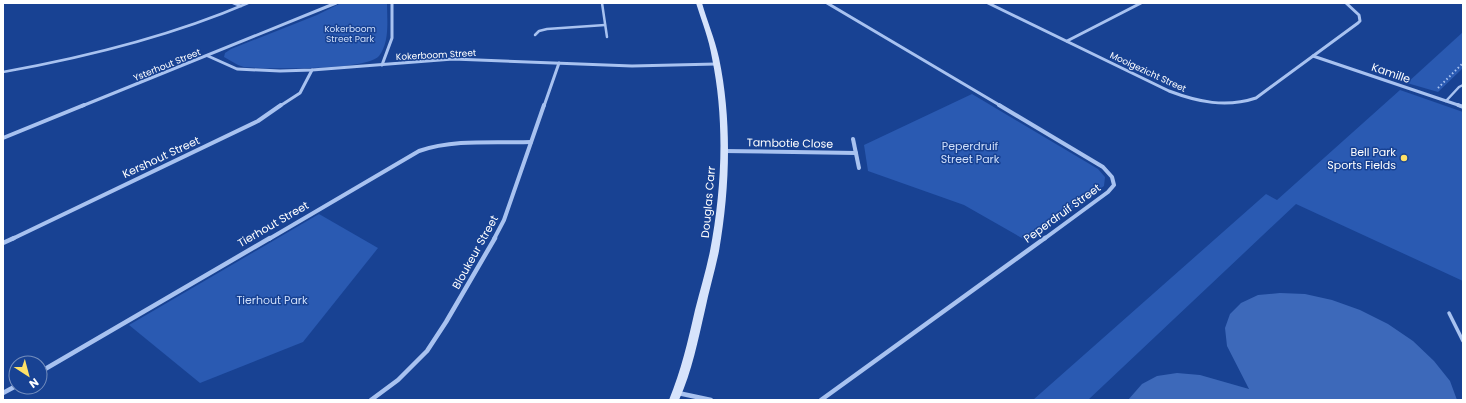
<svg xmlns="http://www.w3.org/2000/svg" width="1466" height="403" font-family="Poppins,sans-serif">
  <rect width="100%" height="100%" fill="#184293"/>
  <g fill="#2a5ab2">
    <path d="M341,3H387C387,20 390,42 379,56C367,71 265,69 244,67L238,65L224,57L225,53L231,49L317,15Z"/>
    <polygon points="1463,32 1463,68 1438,92 1407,83"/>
    <polygon points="1400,90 1463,112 1463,281 1296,204 1088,400 1033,400 1266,194 1277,200"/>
    <polygon points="972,94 1098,169 1105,177 1104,186 1027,241 964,205 868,171 864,145"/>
    <polygon points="319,214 378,248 303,342 200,383 129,325"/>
  </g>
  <polygon fill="#3d69ba" points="1280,293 1305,294 1332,300 1360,310 1388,324 1413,341 1434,361 1450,381 1457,400 1128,400 1142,384 1157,376 1177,373 1200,375 1249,389 1227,346 1225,328 1230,314 1241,303 1258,295"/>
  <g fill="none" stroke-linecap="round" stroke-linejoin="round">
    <polyline stroke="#a8c2f0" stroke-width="2" stroke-dasharray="1.5 2.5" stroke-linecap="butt" points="1438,88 1463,63"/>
    <g stroke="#a8c2f0" stroke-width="2.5">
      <polyline points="233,3 241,6"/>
      <polyline points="602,3 607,37"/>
      <polyline points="535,35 539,31 547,29 605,25"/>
      <path d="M3,72C87,57 169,37 248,3"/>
      <polyline points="1446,101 1459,87 1463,85"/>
    </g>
    <polyline stroke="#a8c2f0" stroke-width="3.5" points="1449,313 1463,341"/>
    <g stroke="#a8c2f0" stroke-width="3">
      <polyline points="827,3 1001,106"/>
      <path d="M988,3L1169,91C1198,102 1226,108 1256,98L1358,23L1360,21L1359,15L1346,3"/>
      <polyline points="1067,41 1141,3"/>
      <polyline points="208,56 237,69 280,71 312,70 453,59 632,66 716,64"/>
      <polyline points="1313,56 1461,106"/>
      <polyline points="382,65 392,38 392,3"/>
      <polyline points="82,106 336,3"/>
      <polyline points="280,106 300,93 312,70"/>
      <polyline points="544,106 559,63"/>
    </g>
    <g stroke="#a8c2f0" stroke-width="4">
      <polyline points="999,105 1103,167 1112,177 1114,185 1108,192 1044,239"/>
      <polyline points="1458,105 1463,107"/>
      <polyline points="3,138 84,105"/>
      <polyline points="853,139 859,168"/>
      <polyline points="723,151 856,153"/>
      <polyline points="12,239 258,121 281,105"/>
      <path d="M269,239L419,151C454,139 494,143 531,142"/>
      <polyline points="494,239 504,220 544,105"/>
    </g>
    <g stroke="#a8c2f0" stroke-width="4.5">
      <polyline points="3,243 14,238"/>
      <polyline points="40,372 270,238"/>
      <polyline points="3,393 16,386"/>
      <polyline points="678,393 711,400"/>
      <polyline points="371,400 398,380 427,351 446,322 495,238"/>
      <polyline points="821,400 1045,238"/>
    </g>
    <path fill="#d6e3fb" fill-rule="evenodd" d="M696,3H702C707,21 715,39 719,58C732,120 730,188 719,251C715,271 709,290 705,310C698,340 692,371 679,400H669C681,371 688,341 695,310C700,290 706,271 710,251C722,189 725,121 712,58C709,39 702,22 696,3Z"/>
  </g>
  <circle fill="#ffe167" stroke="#184293" stroke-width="1.5" cx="1404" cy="158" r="4"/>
  <g text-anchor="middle" stroke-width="3" stroke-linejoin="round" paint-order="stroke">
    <g font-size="9" fill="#cfdffb" stroke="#184293">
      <text x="350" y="32">Kokerboom<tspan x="350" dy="10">Street Park</tspan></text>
    </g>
    <g font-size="9" fill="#fff" stroke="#184293">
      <text transform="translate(436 55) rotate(-3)" y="3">Kokerboom Street</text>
      <text transform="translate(167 65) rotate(-22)" y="3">Ysterhout Street</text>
      <text transform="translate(1148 72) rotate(25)" y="3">Mooigezicht Street</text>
    </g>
    <g font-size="11" fill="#fff" stroke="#184293">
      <text transform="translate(1391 73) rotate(19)" y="4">Kamille</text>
      <text transform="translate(790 143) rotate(1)" y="4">Tambotie Close</text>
      <text transform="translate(161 157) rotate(-25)" y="4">Kershout Street</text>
      <text transform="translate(708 202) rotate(-85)" y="4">Douglas Carr</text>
      <text transform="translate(1062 213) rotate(-36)" y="4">Peperdruif Street</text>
      <text transform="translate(273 224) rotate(-30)" y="4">Tierhout Street</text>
      <text transform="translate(475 252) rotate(-61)" y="4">Bloukeur Street</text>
    </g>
    <g font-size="11" fill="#cfdffb" stroke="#184293">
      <text x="970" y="150">Peperdruif<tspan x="970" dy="13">Street Park</tspan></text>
      <text x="272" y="304">Tierhout Park</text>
    </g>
    <g font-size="11" fill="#fff" stroke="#184293" text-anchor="end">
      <text x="1396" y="156">Bell Park<tspan x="1396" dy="13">Sports Fields</tspan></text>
    </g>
  </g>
  <rect width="1466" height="403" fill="none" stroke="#ffffff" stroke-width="8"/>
  <g transform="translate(28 375) rotate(144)"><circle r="19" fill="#184293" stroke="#748ebe"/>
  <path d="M0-3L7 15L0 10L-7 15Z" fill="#ffe167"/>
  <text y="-6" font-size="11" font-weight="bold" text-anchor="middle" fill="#ffffff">N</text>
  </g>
</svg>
